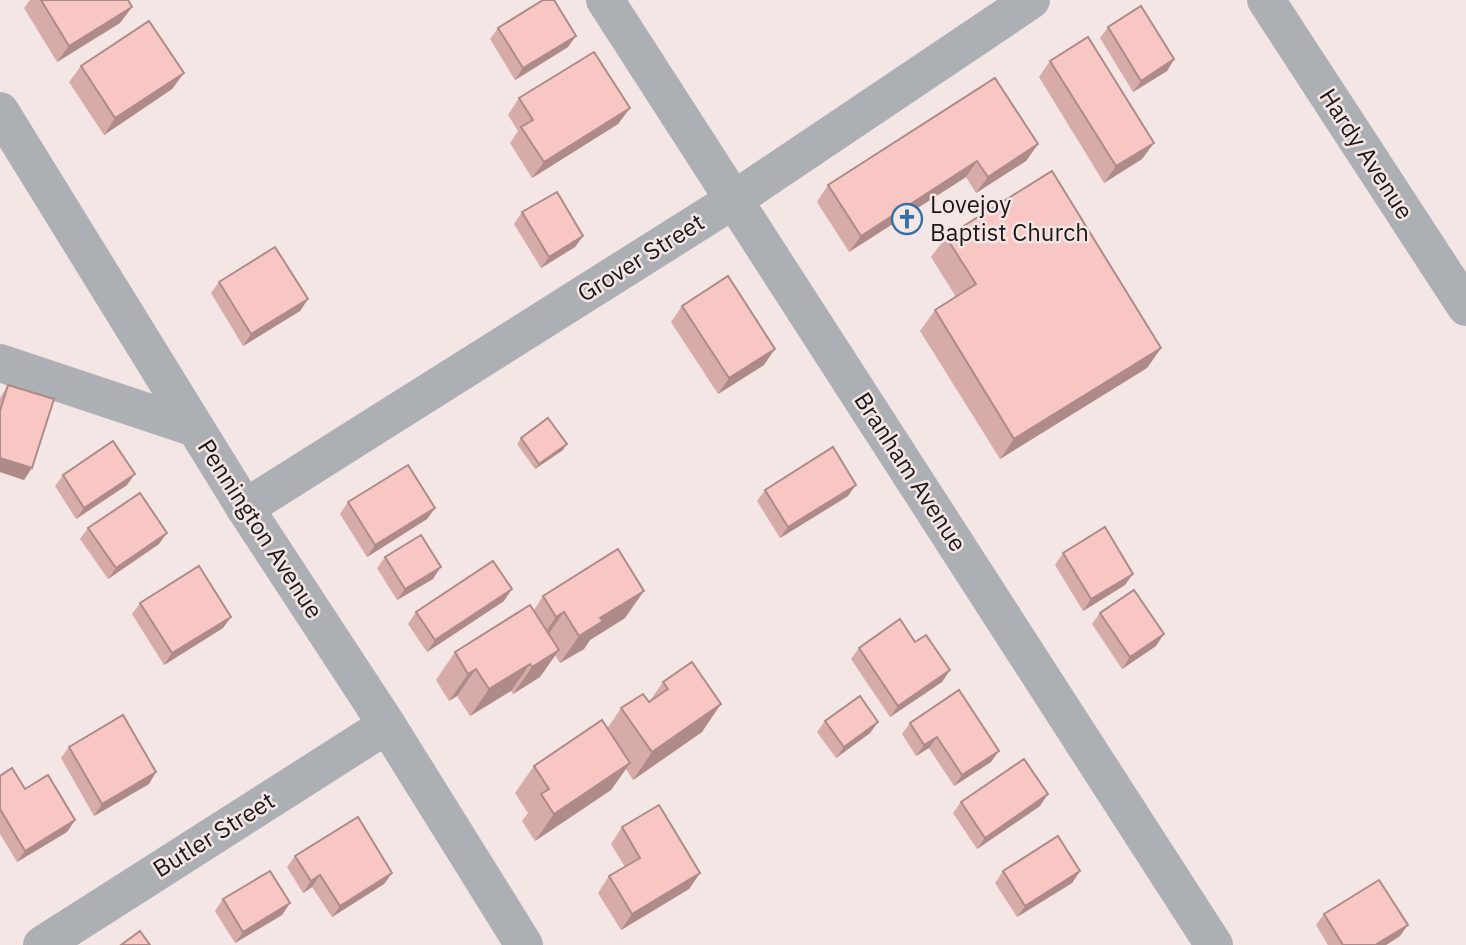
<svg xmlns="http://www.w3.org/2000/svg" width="1466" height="945" font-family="'IBM Plex Sans',sans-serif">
  <rect width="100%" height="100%" fill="#f4e6e5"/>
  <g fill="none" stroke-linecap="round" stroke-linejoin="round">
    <g stroke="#acb0b4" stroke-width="38">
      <polyline points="605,0 1214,945"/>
      <polyline points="1266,0 1466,307"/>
      <polyline points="0,111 245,508 387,725 524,945"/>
      <polyline points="0,363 195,428"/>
      <polyline points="245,508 735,199 1031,0"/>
      <polyline points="42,945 387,725"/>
    </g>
  </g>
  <g fill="#d6aba8">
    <polygon points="30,0 128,0 132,7 120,23 57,62 24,8"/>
    <polygon points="1108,27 1174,59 1167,71 1133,92 1100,38"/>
    <polygon points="498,28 568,47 515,80 490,39"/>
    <polygon points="1050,61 1142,159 1104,183 1039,77"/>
    <polygon points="81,66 184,73 172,89 104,135 69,82"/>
    <polygon points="519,98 630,108 618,124 532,178 510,143 518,131 508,115"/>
    <polygon points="1038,144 1026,161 976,193 966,177 849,252 817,202 828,185"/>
    <polygon points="522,212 583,236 575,247 541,268 514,224"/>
    <polygon points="946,237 1161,348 1147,368 1000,459 920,331 935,310 956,297 931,257"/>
    <polygon points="219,282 308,299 300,311 243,346 211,293"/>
    <polygon points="682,306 764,365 718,394 671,322"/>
    <polygon points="8,385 24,480 0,472 0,398"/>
    <polygon points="521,438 563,450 535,469 517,444"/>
    <polygon points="63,475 127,485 76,519 55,486"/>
    <polygon points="765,490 848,496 780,538 757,501"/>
    <polygon points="348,502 435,508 427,519 367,557 340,514"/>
    <polygon points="88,528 159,544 108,579 80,539"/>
    <polygon points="1063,553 1125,585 1083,611 1055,565"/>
    <polygon points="385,557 433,579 397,600 377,568"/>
    <polygon points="543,596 625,618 590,640 584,649 560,663 555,655 540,677 513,694 511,691 470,716 457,696 449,701 436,680 455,652 534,610"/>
    <polygon points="504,601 427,652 408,624 416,612"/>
    <polygon points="140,603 223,628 164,665 132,614"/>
    <polygon points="1100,613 1156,646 1122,669 1092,624"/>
    <polygon points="915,642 950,670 942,682 890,717 851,659 859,648"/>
    <polygon points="663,682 702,732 633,780 626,769 611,790 535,841 522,821 528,813 515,793 534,766 607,729 621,708 649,702"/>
    <polygon points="825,721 878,722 870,733 836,758 817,732"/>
    <polygon points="910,723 991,762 954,786 929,748 916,756 902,734"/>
    <polygon points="69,747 156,772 149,784 94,816 61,758"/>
    <polygon points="0,776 25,789 75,820 67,832 17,862 0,834"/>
    <polygon points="961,802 1040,806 977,849 953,813"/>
    <polygon points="622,827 700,873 689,889 621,930 598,893 609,876 625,867 611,844"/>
    <polygon points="295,856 392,873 384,884 332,917 312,887 303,893 287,867"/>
    <polygon points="1003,871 1080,871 1072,883 1017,917 995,883"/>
    <polygon points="223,899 290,903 282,915 235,943 215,911"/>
    <polygon points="1324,914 1400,936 1386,945 1328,945 1316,925"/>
  </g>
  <g fill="#ae8b88">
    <polygon points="132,7 120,23 57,62 69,46"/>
    <polygon points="576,36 568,47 515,80 523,68"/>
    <polygon points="1174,59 1167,71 1133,92 1141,81"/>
    <polygon points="184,73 172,89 104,135 115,118"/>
    <polygon points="630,108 618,124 532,178 544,162"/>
    <polygon points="1154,143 1142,159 1104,183 1116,166"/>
    <polygon points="1038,144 1026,161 976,193 988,177"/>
    <polygon points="977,161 966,177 849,252 861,236"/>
    <polygon points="583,236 575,247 541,268 549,257"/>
    <polygon points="308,299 300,311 243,346 251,334"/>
    <polygon points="1161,348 1147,368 1000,459 1014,439"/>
    <polygon points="775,349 764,365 718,394 729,378"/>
    <polygon points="567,444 563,450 535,469 539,464"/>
    <polygon points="0,458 32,468 24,480 0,472"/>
    <polygon points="135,474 127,485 76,519 84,508"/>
    <polygon points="856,485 848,496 780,538 788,527"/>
    <polygon points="435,508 427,519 367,557 375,545"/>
    <polygon points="167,533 159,544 108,579 116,568"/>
    <polygon points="441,567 433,579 397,600 405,589"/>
    <polygon points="1133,574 1125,585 1083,611 1091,599"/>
    <polygon points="512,589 504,601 427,652 435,640"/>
    <polygon points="644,591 625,618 590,640 584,649 560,663 579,636 600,618"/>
    <polygon points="564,612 545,639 537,644 556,617"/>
    <polygon points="231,617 223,628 164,665 172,653"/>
    <polygon points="1164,634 1156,646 1122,669 1130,657"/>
    <polygon points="559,650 540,677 513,694 532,667"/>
    <polygon points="530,664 511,691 470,716 489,689"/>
    <polygon points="476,669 457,696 449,701 468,674"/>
    <polygon points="950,670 942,682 890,717 898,706"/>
    <polygon points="721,704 702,732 633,780 652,752"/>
    <polygon points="878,722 870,733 836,758 844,747"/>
    <polygon points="937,737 929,748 916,756 924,745"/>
    <polygon points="999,751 991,762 954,786 962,775"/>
    <polygon points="630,763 611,790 535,841 554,814"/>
    <polygon points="156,772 149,784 94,816 102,804"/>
    <polygon points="1048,794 1040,806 977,849 985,838"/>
    <polygon points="75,820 67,832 17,862 25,851"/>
    <polygon points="1080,871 1072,883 1017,917 1025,906"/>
    <polygon points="392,873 384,884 332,917 340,906"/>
    <polygon points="700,873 689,889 621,930 632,914"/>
    <polygon points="320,875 312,887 303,893 311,881"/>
    <polygon points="290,903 282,915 235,943 243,932"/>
    <polygon points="1408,925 1400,936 1386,945 1375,945"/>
  </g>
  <g fill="#f9c7c3" stroke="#ae8b88" stroke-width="2">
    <polygon points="41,0 128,0 132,7 69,46"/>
    <polygon points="543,0 554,0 576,36 523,68 498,28"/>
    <polygon points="1141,6 1174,59 1141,81 1108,27"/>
    <polygon points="149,21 184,73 115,118 81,66"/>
    <polygon points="1088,37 1154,143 1116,166 1050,61"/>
    <polygon points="594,52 630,108 544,162 521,127 533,120 519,98"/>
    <polygon points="995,78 1038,144 988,177 977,161 861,236 828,185"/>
    <polygon points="1052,171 1161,348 1014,439 935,310 976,284 946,237"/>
    <polygon points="557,192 583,236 549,257 522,212"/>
    <polygon points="275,247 308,299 251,334 219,282"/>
    <polygon points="728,276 775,349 729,378 682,306"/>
    <polygon points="8,385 54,399 32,468 0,458 0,411"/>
    <polygon points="548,418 567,444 539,464 521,438"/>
    <polygon points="113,441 135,474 84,508 63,475"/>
    <polygon points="833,447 856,485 788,527 765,490"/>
    <polygon points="408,465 435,508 375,545 348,502"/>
    <polygon points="140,493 167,533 116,568 88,528"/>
    <polygon points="1105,527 1133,574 1091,599 1063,553"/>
    <polygon points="421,535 441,567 405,589 385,557"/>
    <polygon points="618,549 644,591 600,618 603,621 579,636 564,612 556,617 543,596"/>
    <polygon points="493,561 512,589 435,640 416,612"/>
    <polygon points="199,566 231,617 172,653 140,603"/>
    <polygon points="1134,590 1164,634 1130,657 1100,613"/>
    <polygon points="530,605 559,650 532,667 530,664 489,689 476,669 468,674 455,652"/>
    <polygon points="900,619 915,642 926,635 950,670 898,706 859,648"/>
    <polygon points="692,662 721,704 652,752 621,708 643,694 649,702 668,689 663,682"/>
    <polygon points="959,690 999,751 962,775 937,737 924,745 910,723"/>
    <polygon points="860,696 878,722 844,747 825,721"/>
    <polygon points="123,715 156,772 102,804 69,747"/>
    <polygon points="602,720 630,763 554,814 541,794 549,789 534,766"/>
    <polygon points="1024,759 1048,794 985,838 961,802"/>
    <polygon points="12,768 25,789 48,775 75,820 25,851 0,809 0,776"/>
    <polygon points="659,805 700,873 632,914 609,876 640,858 622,827"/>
    <polygon points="358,817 392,873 340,906 320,875 311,881 295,856"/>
    <polygon points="1058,836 1080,871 1025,906 1003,871"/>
    <polygon points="270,871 290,903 243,932 223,899"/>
    <polygon points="1379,880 1408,925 1375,945 1343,945 1324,914"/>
    <polygon points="140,931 150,945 121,945"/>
  </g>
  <defs>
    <g id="church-ring" transform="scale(1.575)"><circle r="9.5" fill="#f4e6e5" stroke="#316fa6" stroke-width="1.5"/><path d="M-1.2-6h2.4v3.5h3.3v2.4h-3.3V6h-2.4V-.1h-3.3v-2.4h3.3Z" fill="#316fa6"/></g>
  </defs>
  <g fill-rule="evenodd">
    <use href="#church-ring" x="907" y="219"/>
  </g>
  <g text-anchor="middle" stroke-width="5" stroke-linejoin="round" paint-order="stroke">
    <g font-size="24" fill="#1d1818" stroke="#f4e6e5">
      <text transform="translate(1366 154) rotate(57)" y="8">Hardy Avenue</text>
      <text transform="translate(641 258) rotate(-32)" y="8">Grover Street</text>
      <text transform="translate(910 472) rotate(57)" y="8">Branham Avenue</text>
      <text transform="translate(260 529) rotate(57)" y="8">Pennington Avenue</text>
      <text transform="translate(214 835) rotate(-32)" y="8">Butler Street</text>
    </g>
    <g font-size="24" fill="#1d1818" stroke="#f4e6e5" text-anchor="start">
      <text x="930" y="213">Lovejoy<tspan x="930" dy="28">Baptist Church</tspan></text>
    </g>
  </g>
</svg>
